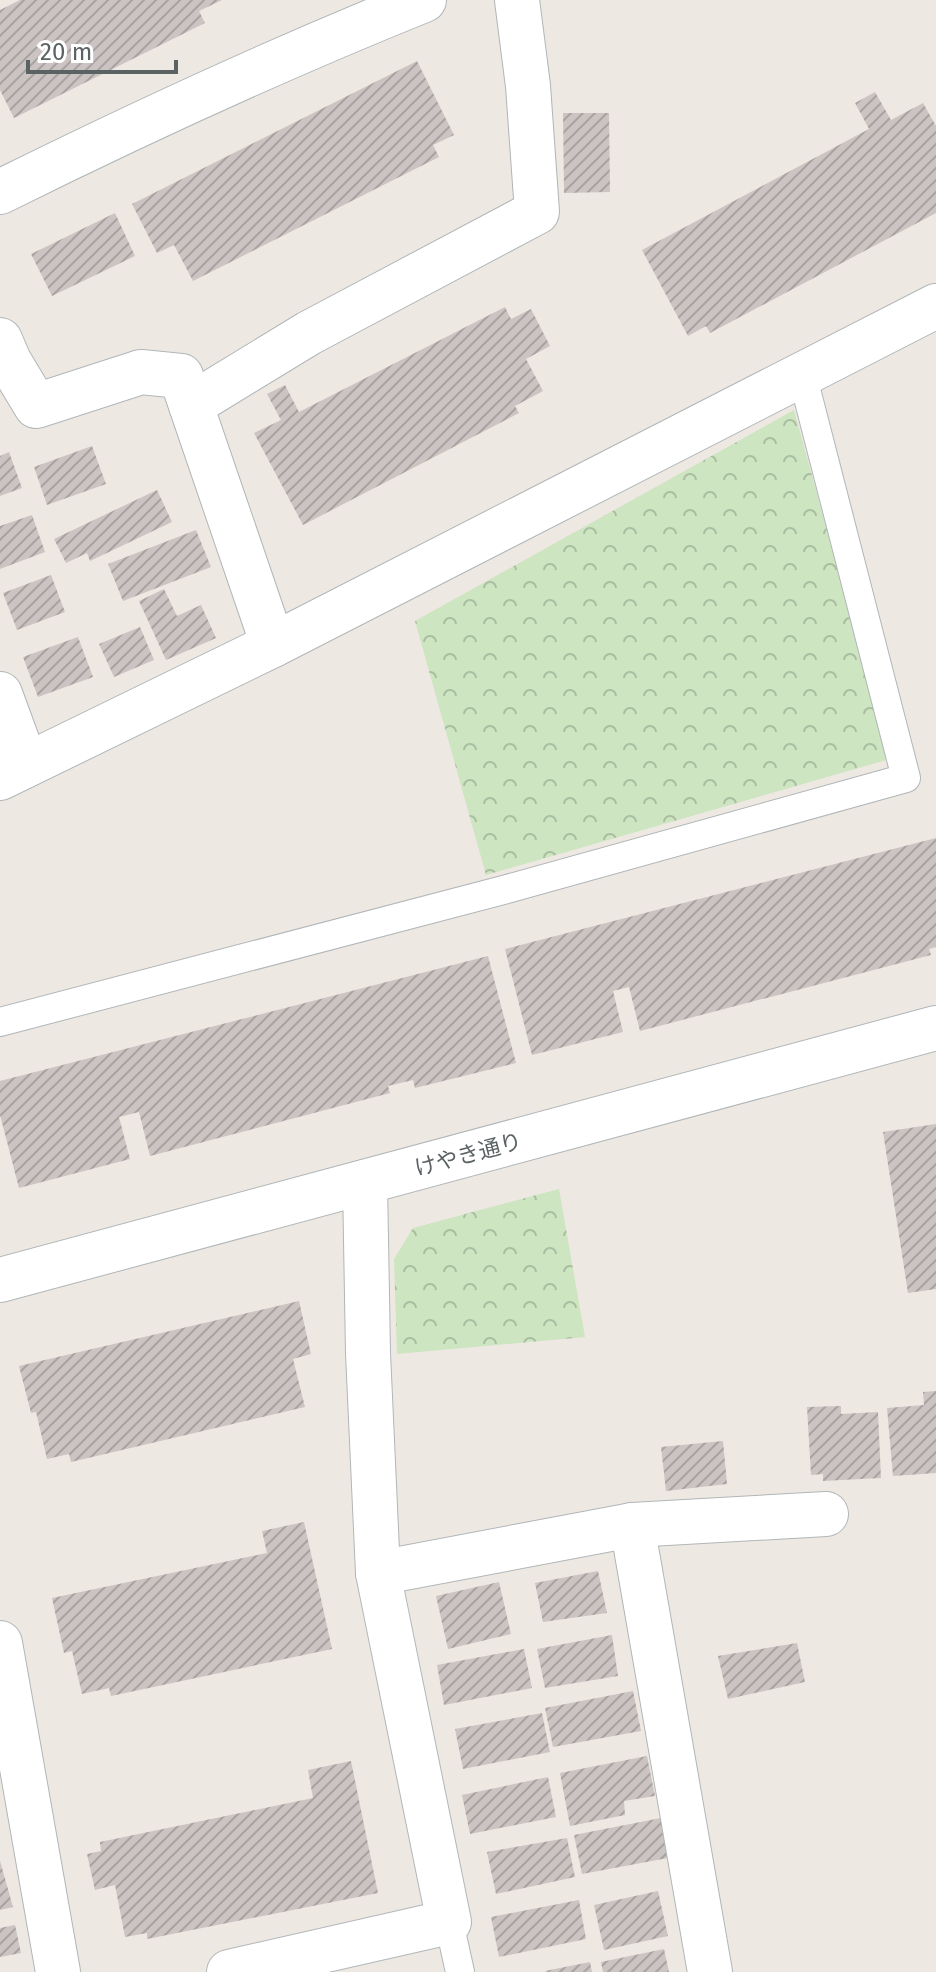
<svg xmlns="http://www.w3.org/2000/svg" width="936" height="1972" font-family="'Fira Sans','Noto Sans JP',sans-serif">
  <defs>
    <pattern id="park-crowns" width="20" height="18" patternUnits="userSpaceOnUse" patternTransform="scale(2)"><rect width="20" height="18" fill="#cde5c0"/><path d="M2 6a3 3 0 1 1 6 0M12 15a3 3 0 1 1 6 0" fill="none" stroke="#a9bda0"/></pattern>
    <pattern id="building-hatch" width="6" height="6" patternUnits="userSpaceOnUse" patternTransform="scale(2)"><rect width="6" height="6" fill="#cbc4c2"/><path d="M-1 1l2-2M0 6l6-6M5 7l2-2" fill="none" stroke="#a8a3a1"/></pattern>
  </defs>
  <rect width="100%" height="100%" fill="#eee8e3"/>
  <g fill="url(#park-crowns)">
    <polygon points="794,410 890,759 486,875 415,621"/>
    <polygon points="559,1189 585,1337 397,1354 394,1259 413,1228"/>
  </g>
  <g fill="url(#building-hatch)">
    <polygon points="20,0 222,0 199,11 205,23 14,118 0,90 0,10"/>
    <polygon points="417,61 454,135 433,145 439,157 193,281 174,245 157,253 132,204"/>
    <polygon points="875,92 891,120 923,103 936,126 936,213 710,333 706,326 688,336 642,250 869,129 855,103"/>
    <polygon points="563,113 609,113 610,192 564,193"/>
    <polygon points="115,213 135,256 52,296 31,254"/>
    <polygon points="505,307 511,319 531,309 550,346 526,359 543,391 515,406 519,413 303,525 254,433 281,420 267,394 285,385 299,412"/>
    <polygon points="92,446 106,484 47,505 34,467"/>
    <polygon points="9,452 22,488 0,496 0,456"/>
    <polygon points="157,490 172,522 90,561 87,553 66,563 54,539"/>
    <polygon points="32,515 45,552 0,569 0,526"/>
    <polygon points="196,530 211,567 123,601 108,564"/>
    <polygon points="51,575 65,612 17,630 3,593"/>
    <polygon points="164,589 177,616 201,605 216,638 166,660 139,601"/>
    <polygon points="140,627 154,660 114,677 99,644"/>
    <polygon points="78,637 93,677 38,697 23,657"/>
    <polygon points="936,838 936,947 929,949 931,955 640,1031 629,987 613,991 623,1032 532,1055 505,949"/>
    <polygon points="488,956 516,1063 415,1088 413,1080 388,1086 390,1093 150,1156 139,1112 119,1117 130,1159 19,1188 0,1115 0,1081"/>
    <polygon points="936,1124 936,1289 908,1293 883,1132"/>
    <polygon points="299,1301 311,1354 293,1359 305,1407 71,1462 69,1454 47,1459 36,1412 31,1413 19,1366"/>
    <polygon points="936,1391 936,1473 893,1476 887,1408 924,1405 923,1392"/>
    <polygon points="841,1406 841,1414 878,1412 881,1478 823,1481 823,1474 811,1475 807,1407"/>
    <polygon points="723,1441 727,1484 666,1491 661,1447"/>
    <polygon points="304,1522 332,1649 111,1696 109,1688 82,1694 72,1651 64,1653 52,1598 267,1553 262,1531"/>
    <polygon points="598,1571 607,1613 543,1622 535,1583"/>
    <polygon points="499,1582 511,1634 448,1649 436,1596"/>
    <polygon points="612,1635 618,1676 545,1688 537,1649"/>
    <polygon points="797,1643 805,1682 728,1699 718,1656"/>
    <polygon points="524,1649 532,1688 444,1705 437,1665"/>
    <polygon points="633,1691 641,1731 553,1747 545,1708"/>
    <polygon points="542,1713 550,1752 463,1769 455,1729"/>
    <polygon points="647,1756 655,1796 624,1801 625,1815 570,1826 560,1773"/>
    <polygon points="351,1761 378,1893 147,1939 147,1933 125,1937 115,1885 95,1890 87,1854 101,1851 100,1842 313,1798 308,1770"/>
    <polygon points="548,1777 556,1817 470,1834 462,1795"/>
    <polygon points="661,1818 668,1858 582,1874 574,1835"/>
    <polygon points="567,1838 575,1877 496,1894 487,1852"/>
    <polygon points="0,1861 13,1907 0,1910"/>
    <polygon points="658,1891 668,1936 604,1950 594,1905"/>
    <polygon points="579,1900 586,1939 499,1957 491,1917"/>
    <polygon points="15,1925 21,1953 0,1957 0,1928"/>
    <polygon points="664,1949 669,1972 603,1972 601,1962"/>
    <polygon points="590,1962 592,1972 546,1972 545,1971"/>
  </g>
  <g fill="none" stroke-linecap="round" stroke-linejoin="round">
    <g stroke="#b1b6b8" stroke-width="30">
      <g id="service">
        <polyline points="0,1022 507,889 906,778 802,374"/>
        <polyline points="449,1922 460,1972"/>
      </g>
    </g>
    <g stroke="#b1b6b8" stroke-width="46">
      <g id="minor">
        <path d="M0,192C139,123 280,58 424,0"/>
        <polyline points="0,340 9,361 36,406 141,372 181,376 273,645"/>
        <polyline points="191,405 309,333 537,212 528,86 517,0"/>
        <polyline points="0,694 26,765"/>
        <polyline points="0,778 273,645 936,306"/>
        <polyline points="632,1525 710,1972"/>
        <polyline points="378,1573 632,1525 826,1514"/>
        <polyline points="0,1643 58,1972"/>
        <polyline points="229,1972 449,1922 378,1573 368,1353 365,1182"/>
      </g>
    </g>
    <g stroke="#b1b6b8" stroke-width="46">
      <polyline id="tertiary" points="0,1280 936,1028"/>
    </g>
    <use href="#service" stroke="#fff" stroke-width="28"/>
    <use href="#minor" stroke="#fff" stroke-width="44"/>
    <use href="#tertiary" stroke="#fff" stroke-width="44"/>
  </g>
  <g text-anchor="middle" stroke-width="6" stroke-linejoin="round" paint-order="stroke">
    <g font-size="22" fill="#5b6264" stroke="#fff">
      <text transform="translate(468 1154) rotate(-15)" y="8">けやき通り</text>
    </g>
  </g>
  <path d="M28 60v12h148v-12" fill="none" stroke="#5b6264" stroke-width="4"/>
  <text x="40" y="60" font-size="24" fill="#5b6264" stroke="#ffffff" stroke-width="6" paint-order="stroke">20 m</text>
</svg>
